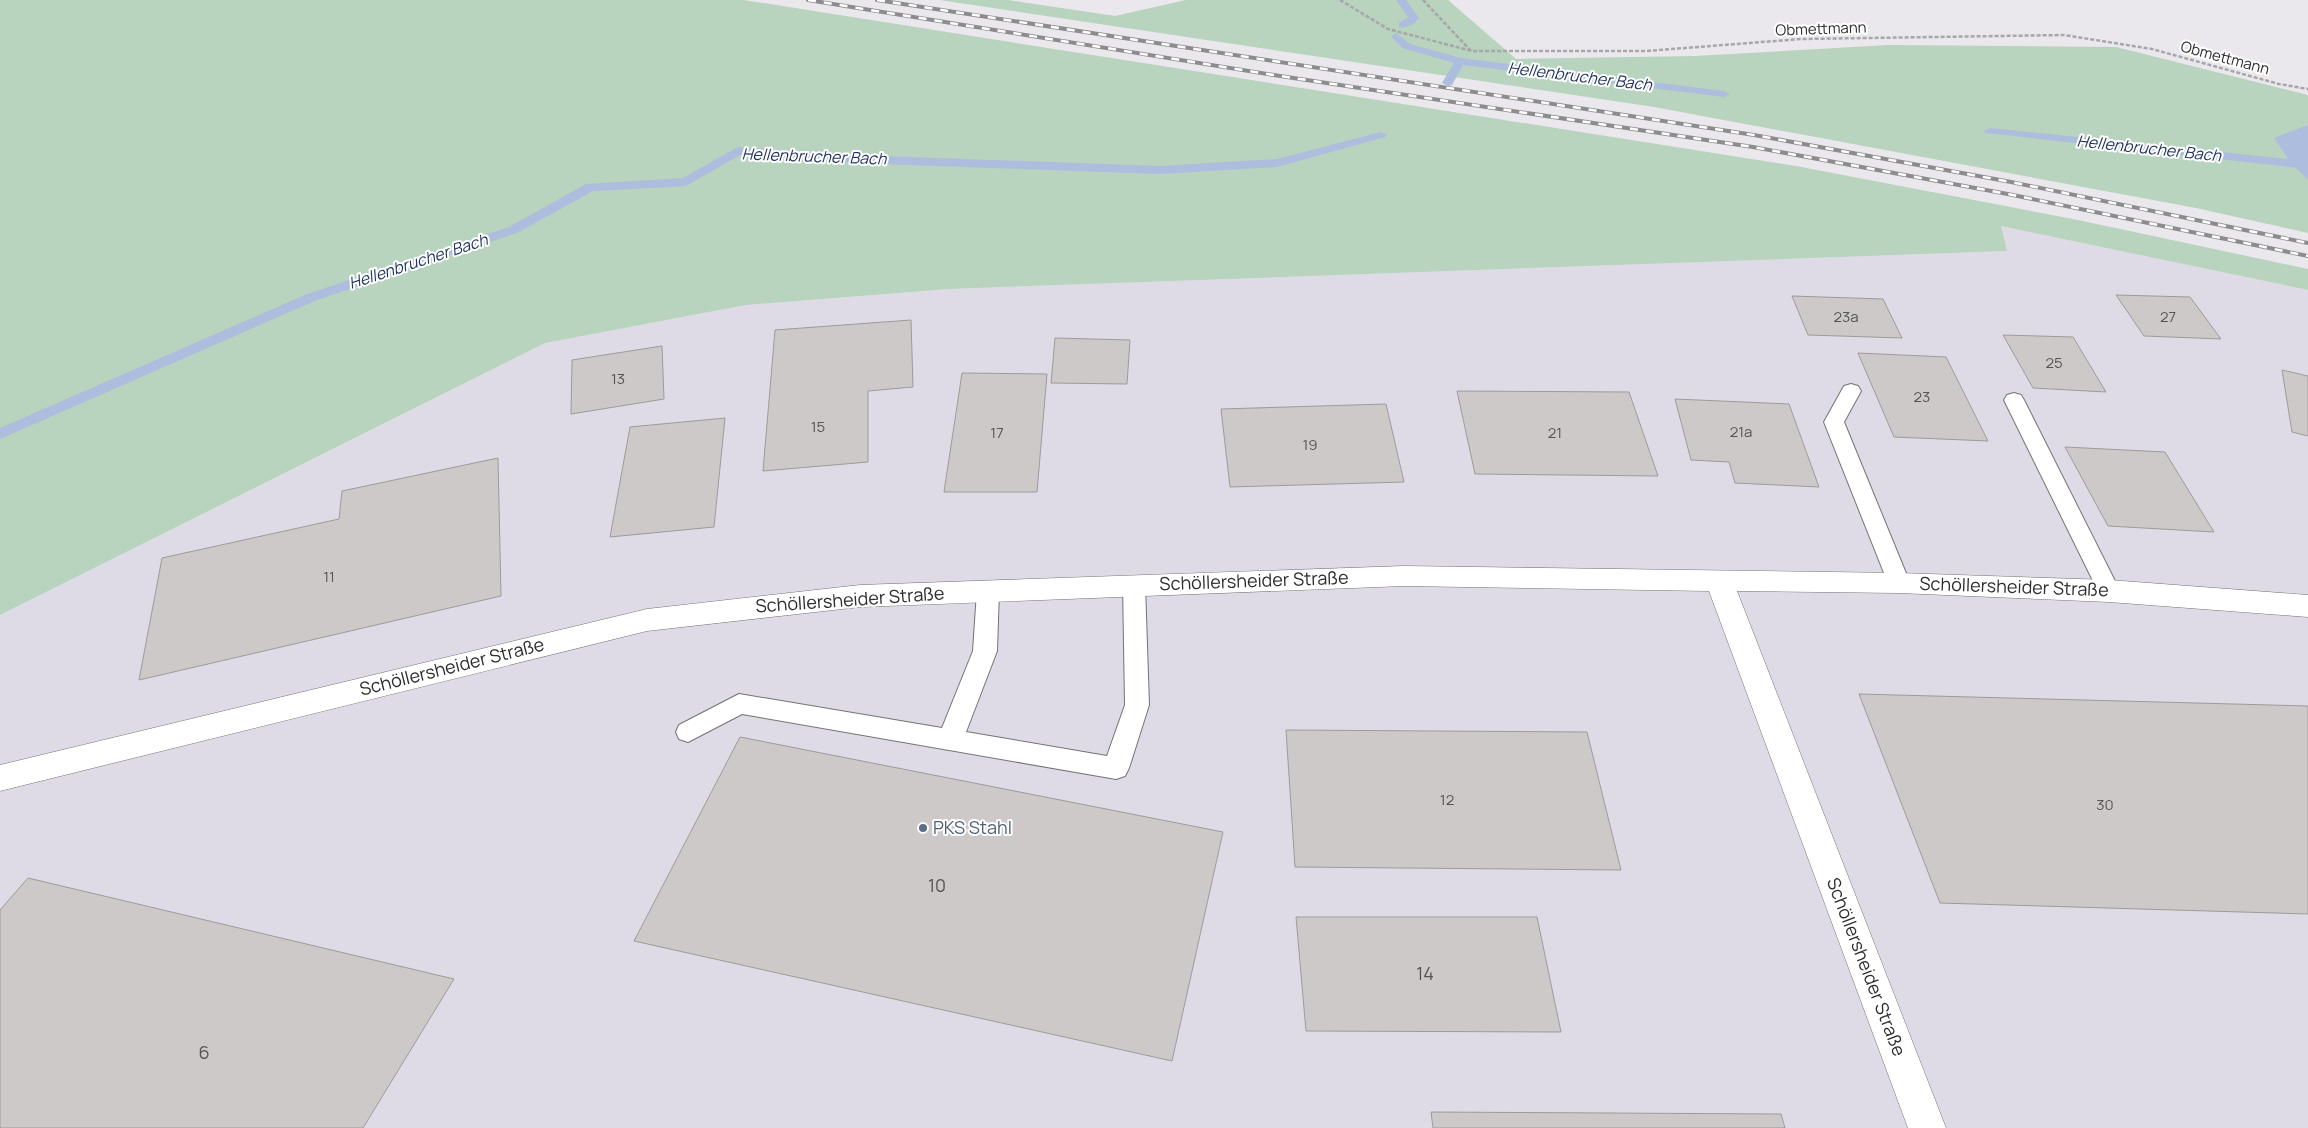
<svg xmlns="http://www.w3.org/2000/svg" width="2308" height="1128" font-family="Manrope,sans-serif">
  <rect width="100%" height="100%" fill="#eae8ec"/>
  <polygon fill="#dfdbe6" points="2001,226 2308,290 2308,1128 0,1128 0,615 545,343 746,305 949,289 2006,251"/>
  <g fill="#b8d3be">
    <polygon points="0,0 744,0 1796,166 2078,220 2308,269 2308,290 2001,226 2007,251 949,289 746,305 545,343 0,615"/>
    <polygon points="940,0 1008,0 1115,16 1186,0 1448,0 1516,59 1695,56 1889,45 2116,47 2308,95 2308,233 2196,208 1654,107"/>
  </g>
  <polygon fill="#adbdde" points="2308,125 2308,180 2291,163 2274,138"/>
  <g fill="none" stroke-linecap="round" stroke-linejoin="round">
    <g fill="#adbdde" fill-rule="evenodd">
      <path d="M1396,0H1406L1419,18C1415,24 1406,29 1399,27V23L1408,17Z"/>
      <polygon points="1396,33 1410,44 1461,58 1724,91 1730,94 1724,97 1463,65 1452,85 1448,86 1442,83 1454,63 1402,48 1391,36"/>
      <polygon points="1990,128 2308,161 2308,169 1986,133 1984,131"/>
      <polygon points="1381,132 1387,135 1385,137 1277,167 1160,174 855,163 740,155 686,186 593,191 517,233 317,300 0,439 0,428 307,294 509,227 586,184 683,178 738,147 855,155 1160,166 1277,159"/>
    </g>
  </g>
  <g fill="#cec9c9" stroke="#9f9a9a">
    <polygon points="2116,295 2190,297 2221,339 2144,336"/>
    <polygon points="1792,296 1883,299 1902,338 1808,335"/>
    <polygon points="911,320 913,387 868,391 868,462 763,471 775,330"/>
    <polygon points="2003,335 2073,337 2106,392 2033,388"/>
    <polygon points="1055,338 1130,340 1127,384 1051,383"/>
    <polygon points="662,346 664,399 571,414 572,360"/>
    <polygon points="1858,353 1946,357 1988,441 1894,437"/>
    <polygon points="2282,370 2308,376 2308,436 2292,432"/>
    <polygon points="962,373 1047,374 1037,492 944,492"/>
    <polygon points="1457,391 1629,392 1658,476 1475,474"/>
    <polygon points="1675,399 1789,404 1819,487 1735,483 1729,462 1691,460"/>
    <polygon points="1386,404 1404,482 1230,487 1221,409"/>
    <polygon points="725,418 714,527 610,537 630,427"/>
    <polygon points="2065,447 2165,452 2214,532 2108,526"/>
    <polygon points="498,458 501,596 139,680 162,558 339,519 342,491"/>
    <polygon points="1859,694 2308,706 2308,914 1940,903"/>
    <polygon points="1286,730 1587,732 1621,870 1295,867"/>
    <polygon points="740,737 1223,832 1172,1061 634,941"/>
    <polygon points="28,878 454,979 363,1128 0,1128 0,910"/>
    <polygon points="1296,917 1537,917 1561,1032 1306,1031"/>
    <polygon points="1431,1112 1781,1114 1785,1128 1433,1128"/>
  </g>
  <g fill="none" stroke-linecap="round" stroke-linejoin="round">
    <g stroke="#747275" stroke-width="2">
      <g id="service">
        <polygon points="1851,384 1858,386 1861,391 1844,422 1910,583 1907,589 1899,592 1891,589 1888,583 1824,422 1844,386"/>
        <polygon points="2014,393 2021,395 2024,400 2120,591 2117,597 2109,600 2101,597 2098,591 2004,400 2007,395"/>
        <polygon points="1134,576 1142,579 1145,585 1149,705 1129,768 1125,776 1116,779 742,714 688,742 679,739 676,732 679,725 739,694 942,728 973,651 977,591 980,585 988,582 996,585 999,591 997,651 966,732 1107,756 1125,705 1123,585 1126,579"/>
      </g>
    </g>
    <g stroke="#747275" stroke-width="1">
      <polygon id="minor" points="1404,566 1899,573 2109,580 2308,595 2308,617 2109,602 1899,593 1737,591 1946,1128 1908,1128 1709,591 1404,586 860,607 647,631 0,791 0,765 647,609 860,585"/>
    </g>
    <g stroke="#a7a6a9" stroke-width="2.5" stroke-dasharray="4 2" stroke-linecap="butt">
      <polyline points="1340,0 1388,29 1472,51 1646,51 1801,39 2064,35 2152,49 2279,84 2308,89"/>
      <polyline points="1423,0 1471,51"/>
    </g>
    <use href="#service" fill="#fff" fill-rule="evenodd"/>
    <use href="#minor" fill="#fff" fill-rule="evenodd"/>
    <g stroke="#8c8b8d" stroke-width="4">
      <g id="rail">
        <polyline points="808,0 1280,76 1753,147 2013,195 2308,256"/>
        <polyline points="877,0 1754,135 2011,182 2308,243"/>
      </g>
    </g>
    <use href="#rail" stroke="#fff" stroke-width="2.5" stroke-dasharray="8" stroke-linecap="butt"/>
  </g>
  <circle fill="#5c6f8a" stroke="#fff" stroke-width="2" cx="923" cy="828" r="5"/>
  <g text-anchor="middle" stroke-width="4" stroke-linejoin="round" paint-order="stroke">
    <g font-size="15" fill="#2e2d2e" stroke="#fff">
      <text transform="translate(1821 29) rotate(-2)" y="5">Obmettmann</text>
      <text transform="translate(2225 58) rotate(15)" y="5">Obmettmann</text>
    </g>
    <g font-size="15" fill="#565455">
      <text x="1846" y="322">23a</text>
      <text x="2168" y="322">27</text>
      <text x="2054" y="368">25</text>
      <text x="618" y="384">13</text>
      <text x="1922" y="402">23</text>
      <text x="818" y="432">15</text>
      <text x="1741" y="437">21a</text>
      <text x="997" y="438">17</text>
      <text x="1555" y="438">21</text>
      <text x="1310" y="450">19</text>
      <text x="329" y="582">11</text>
      <text x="1447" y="805">12</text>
      <text x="2105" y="810">30</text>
    </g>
    <g font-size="16" font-style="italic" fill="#1f325d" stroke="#fff">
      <text transform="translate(1580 76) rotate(7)" y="6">Hellenbrucher Bach</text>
      <text transform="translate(2149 148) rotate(6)" y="6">Hellenbrucher Bach</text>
      <text transform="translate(814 156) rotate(2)" y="6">Hellenbrucher Bach</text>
      <text transform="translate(418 261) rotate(-18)" y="6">Hellenbrucher Bach</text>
    </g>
    <g font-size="18" fill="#2e2d2e" stroke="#fff">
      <text transform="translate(1254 581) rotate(-2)" y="6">Schöllersheider Straße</text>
      <text transform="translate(2014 587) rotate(2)" y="6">Schöllersheider Straße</text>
      <text transform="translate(850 600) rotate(-4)" y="6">Schöllersheider Straße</text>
      <text transform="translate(452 667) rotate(-14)" y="6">Schöllersheider Straße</text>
      <text transform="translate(1866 967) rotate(69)" y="6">Schöllersheider Straße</text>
    </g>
    <g font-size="18" fill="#4e5e75" stroke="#fff" text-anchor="start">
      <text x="933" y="834">PKS Stahl</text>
    </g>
    <g font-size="18" fill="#565455">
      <text x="937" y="892">10</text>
      <text x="1425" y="980">14</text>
      <text x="204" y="1059">6</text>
    </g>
  </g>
</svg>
